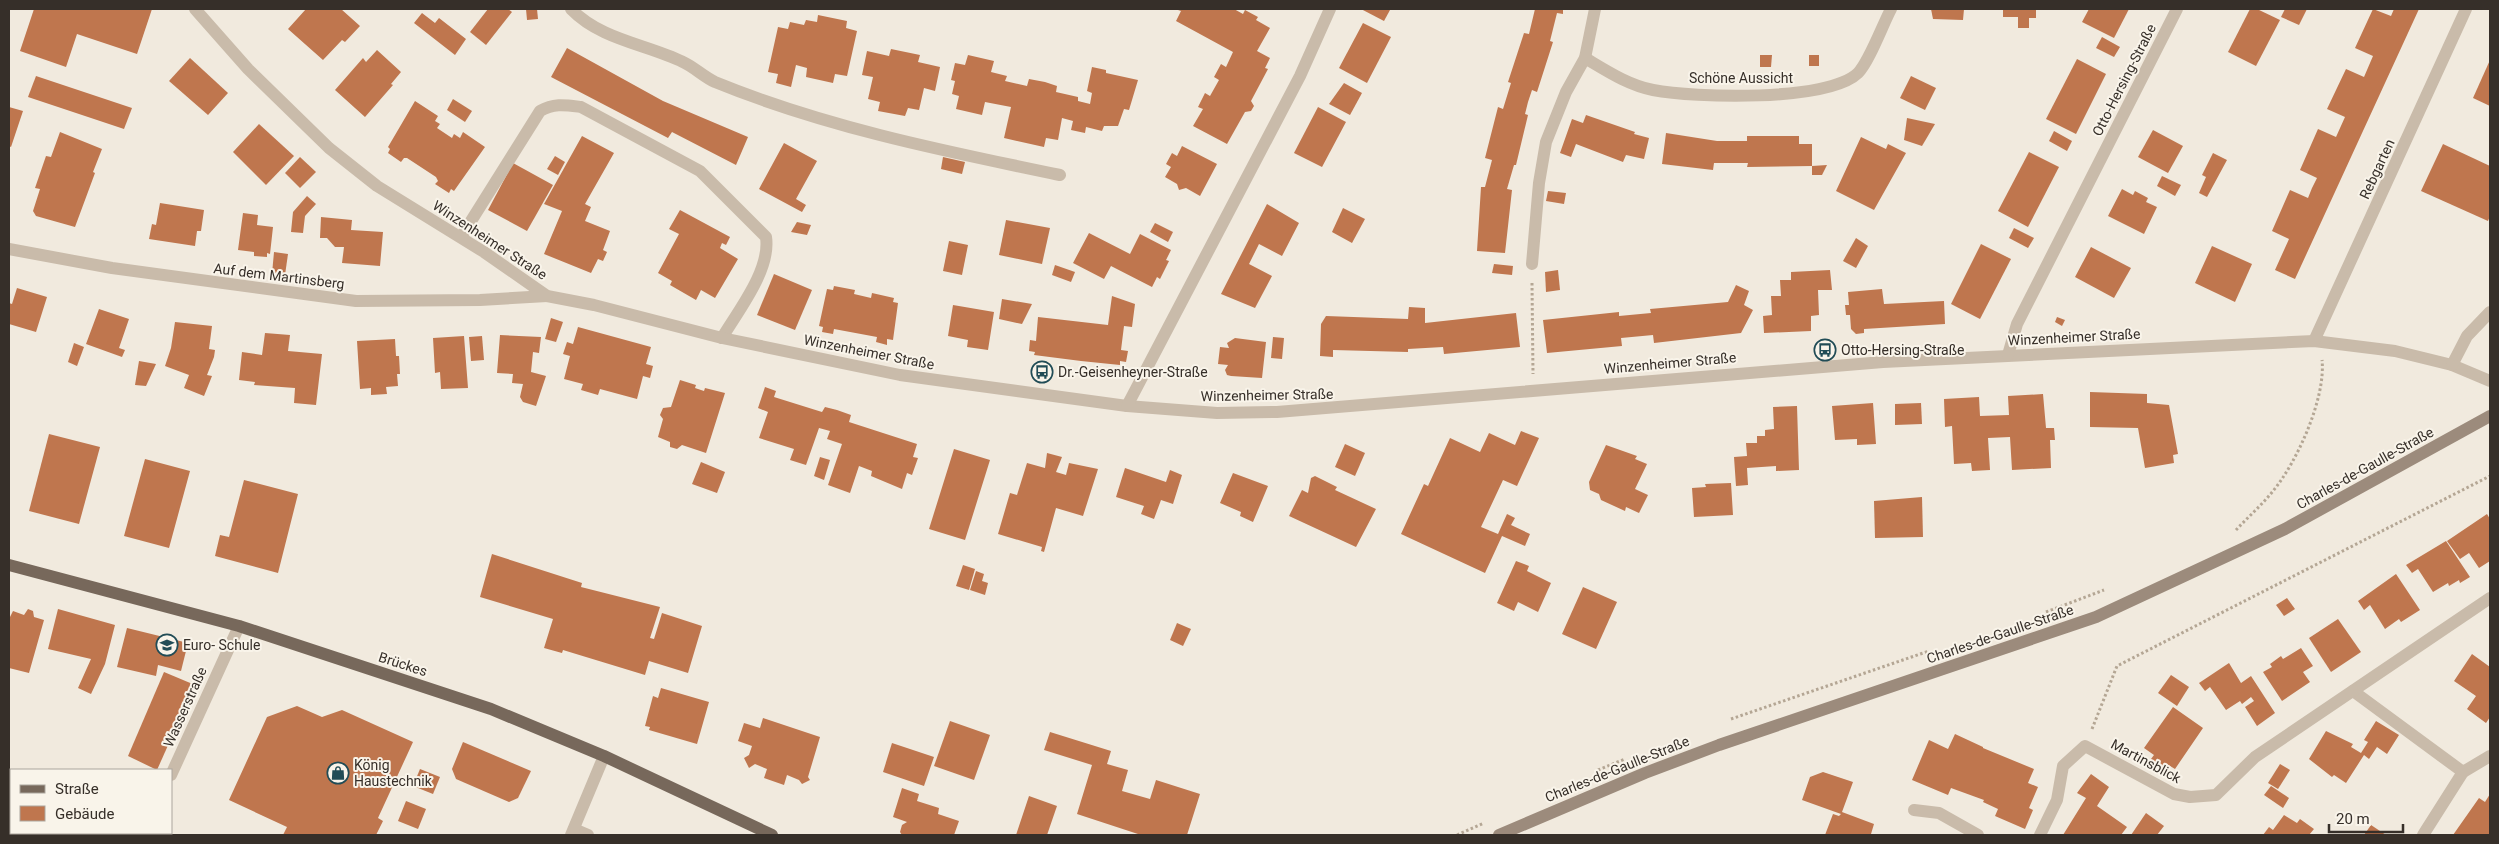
<svg xmlns="http://www.w3.org/2000/svg" width="2499" height="844" font-family="Roboto,sans-serif">
  <rect width="100%" height="100%" fill="#f1eade"/>
  <g fill="#bf764e">
    <polygon points="34,9 152,9 137,54 77,34 66,67 20,51"/>
    <polygon points="306,9 341,9 360,26 345,42 342,40 323,60 288,29"/>
    <polygon points="488,9 508,9 512,12 486,45 470,32"/>
    <polygon points="526,9 537,9 538,19 527,20"/>
    <polygon points="1175,9 1234,9 1243,14 1245,10 1258,17 1256,20 1270,28 1257,51 1270,58 1265,68 1268,69 1251,101 1254,106 1251,111 1245,112 1227,144 1193,126 1203,109 1198,107 1205,93 1210,96 1219,80 1214,77 1221,64 1226,67 1233,52 1176,21 1181,11"/>
    <polygon points="1361,9 1389,9 1390,10 1384,21"/>
    <polygon points="1535,9 1563,9 1563,14 1557,13 1550,41 1553,42 1537,92 1532,90 1528,102 1525,114 1528,115 1516,165 1514,165 1507,189 1512,190 1505,253 1477,251 1481,187 1485,187 1492,160 1485,158 1498,107 1503,109 1511,83 1508,82 1524,33 1529,34"/>
    <polygon points="1931,9 1964,9 1963,20 1933,19"/>
    <polygon points="2003,9 2036,9 2036,18 2029,18 2029,28 2018,28 2018,17 2003,17"/>
    <polygon points="2089,9 2129,9 2114,38 2082,22"/>
    <polygon points="2250,9 2257,9 2280,20 2256,66 2228,52"/>
    <polygon points="2285,9 2307,9 2299,25 2281,17"/>
    <polygon points="2373,9 2391,16 2394,9 2419,9 2295,279 2275,270 2289,239 2272,231 2290,190 2308,198 2312,188 2317,178 2300,170 2318,129 2336,137 2345,117 2327,109 2346,69 2364,77 2373,56 2355,48"/>
    <polygon points="422,13 435,23 439,18 466,39 455,55 414,23"/>
    <polygon points="818,15 847,21 846,28 857,31 847,76 835,74 833,83 806,77 807,68 796,65 791,87 776,83 778,74 768,72 778,27 788,29 790,22 804,25 806,20 817,22"/>
    <polygon points="1363,23 1391,37 1367,83 1339,68"/>
    <polygon points="2102,37 2120,47 2114,57 2096,48"/>
    <polygon points="567,48 663,101 748,137 736,165 672,132 668,138 551,77"/>
    <polygon points="891,49 920,55 918,62 940,67 935,91 924,88 919,110 908,108 905,116 878,111 880,102 868,99 873,77 862,75 867,51 889,56"/>
    <polygon points="377,50 401,72 391,84 393,85 365,117 335,90 363,58 366,62"/>
    <polygon points="968,55 994,61 991,72 1007,76 1005,81 1027,86 1029,79 1045,82 1057,86 1056,92 1078,97 1078,101 1090,104 1092,93 1087,91 1092,67 1106,70 1106,73 1138,80 1129,110 1124,109 1118,126 1104,126 1102,131 1086,127 1085,133 1071,130 1073,121 1062,118 1058,140 1046,138 1044,147 1004,138 1011,107 985,102 982,115 956,109 959,96 952,94 955,81 951,80 955,63 965,65"/>
    <polygon points="1760,55 1772,55 1771,67 1760,67"/>
    <rect x="1809" y="55" width="10" height="11"/>
    <polygon points="190,58 228,93 208,115 169,81"/>
    <polygon points="2077,59 2106,74 2076,134 2046,119"/>
    <polygon points="2490,60 2490,106 2473,98"/>
    <polygon points="36,76 132,108 124,129 28,97"/>
    <polygon points="1911,76 1936,88 1925,110 1900,98"/>
    <polygon points="1344,83 1362,93 1350,115 1329,104"/>
    <polygon points="453,99 472,111 465,122 447,110"/>
    <polygon points="415,101 438,116 435,121 440,124 437,128 452,138 454,134 460,138 463,132 485,147 454,191 451,189 449,193 435,184 438,181 436,177 407,158 404,158 401,162 388,153 390,149 388,147"/>
    <polygon points="9,107 23,111 11,147 9,146"/>
    <polygon points="1318,107 1346,122 1322,167 1294,153"/>
    <polygon points="1586,115 1635,132 1634,134 1649,138 1644,159 1626,155 1623,162 1576,144 1571,157 1560,153 1572,119 1583,123"/>
    <polygon points="1907,118 1935,124 1922,146 1904,140"/>
    <polygon points="259,124 294,156 266,185 233,152"/>
    <polygon points="2153,130 2183,146 2168,173 2138,157"/>
    <polygon points="2054,131 2072,141 2067,151 2049,141"/>
    <polygon points="60,132 102,149 93,172 95,173 75,227 36,216 33,211 40,189 35,188 46,156 51,157"/>
    <polygon points="1666,133 1717,141 1747,141 1747,136 1799,136 1799,144 1812,144 1812,166 1747,167 1748,163 1714,163 1713,170 1662,164"/>
    <polygon points="582,136 614,153 585,204 591,207 585,221 610,231 603,250 607,252 603,261 598,259 591,273 544,254 562,211 544,204"/>
    <polygon points="1861,137 1886,149 1888,144 1906,153 1874,210 1836,191"/>
    <polygon points="784,143 817,161 796,199 806,205 802,212 759,189"/>
    <polygon points="2443,144 2490,166 2490,216 2488,221 2421,191"/>
    <polygon points="1182,146 1217,164 1200,196 1186,188 1179,190 1177,184 1165,177 1171,167 1166,164 1172,153 1177,156"/>
    <polygon points="2029,152 2059,167 2028,227 1998,211"/>
    <polygon points="2213,153 2227,160 2207,197 2199,193 2206,177 2202,175"/>
    <polygon points="555,156 565,162 558,175 547,169"/>
    <polygon points="300,157 316,172 300,188 285,173"/>
    <polygon points="943,157 965,162 962,174 941,169"/>
    <polygon points="513,163 553,185 527,231 488,210"/>
    <polygon points="1827,165 1822,175 1812,175 1812,166"/>
    <polygon points="2162,176 2181,185 2175,196 2157,186"/>
    <polygon points="2122,189 2133,195 2135,191 2148,198 2146,202 2157,207 2144,234 2108,216"/>
    <polygon points="1548,191 1566,193 1564,204 1546,201"/>
    <polygon points="307,196 316,204 305,216 303,233 291,232 293,212"/>
    <polygon points="160,203 204,210 201,231 197,231 195,246 149,239 152,224 156,225"/>
    <polygon points="1267,204 1299,223 1282,256 1259,244 1249,264 1272,276 1255,308 1221,294"/>
    <polygon points="1343,208 1365,219 1352,243 1332,232"/>
    <polygon points="680,210 730,237 726,245 722,243 720,248 738,259 715,298 701,290 696,300 670,285 672,281 658,273 679,234 669,229"/>
    <polygon points="243,213 258,215 257,225 273,227 270,254 267,253 267,257 254,256 254,252 238,250"/>
    <polygon points="321,217 352,220 351,230 383,232 380,266 342,263 344,247 335,247 327,238 320,238"/>
    <polygon points="1006,220 1050,228 1042,264 999,255"/>
    <polygon points="797,222 811,225 807,235 791,232"/>
    <polygon points="1155,223 1173,232 1168,242 1150,232"/>
    <polygon points="2014,228 2034,238 2028,248 2009,238"/>
    <polygon points="1089,233 1130,254 1140,234 1171,250 1166,260 1169,261 1160,279 1157,277 1152,287 1111,266 1104,279 1073,263"/>
    <polygon points="1856,238 1868,246 1856,268 1843,261"/>
    <polygon points="949,241 968,245 962,275 943,271"/>
    <polygon points="1981,244 2011,259 1980,319 1951,304"/>
    <polygon points="2212,246 2252,264 2235,302 2195,283"/>
    <polygon points="2091,247 2131,268 2114,298 2075,277"/>
    <polygon points="274,252 288,254 285,275 272,274"/>
    <polygon points="1494,264 1513,266 1512,275 1492,273"/>
    <polygon points="1055,265 1075,272 1071,282 1052,275"/>
    <polygon points="1558,270 1560,290 1546,292 1545,272"/>
    <polygon points="1830,270 1832,290 1818,290 1819,315 1811,316 1811,331 1764,333 1763,316 1772,315 1771,296 1781,296 1780,280 1791,280 1791,272"/>
    <polygon points="774,274 812,290 795,330 757,315"/>
    <polygon points="1736,285 1749,291 1744,305 1753,310 1741,333 1654,343 1653,335 1621,338 1622,346 1547,353 1543,320 1619,312 1619,316 1651,313 1650,309 1728,302"/>
    <polygon points="834,286 855,290 854,294 871,298 872,293 894,298 893,302 898,303 893,340 887,339 887,345 876,342 877,337 834,329 833,334 822,332 823,327 819,326 827,289 833,290"/>
    <polygon points="17,288 47,297 36,332 9,324 9,303 12,304"/>
    <polygon points="1882,289 1884,304 1944,301 1945,324 1864,329 1864,333 1856,334 1851,329 1850,315 1846,315 1845,305 1849,305 1848,292"/>
    <polygon points="1112,296 1135,304 1132,327 1124,326 1121,350 1128,351 1126,362 1120,361 1120,365 1081,361 1034,355 1035,352 1029,351 1030,340 1036,341 1038,317 1108,325"/>
    <polygon points="1002,299 1032,304 1022,324 999,319"/>
    <polygon points="953,305 994,312 988,350 967,347 968,340 948,336"/>
    <polygon points="1409,307 1425,308 1425,323 1516,313 1520,347 1444,354 1443,347 1408,349 1408,352 1333,350 1333,357 1320,356 1321,324 1326,316 1408,319"/>
    <polygon points="99,309 129,319 119,348 125,350 122,357 86,344"/>
    <polygon points="2057,317 2065,320 2062,326 2055,322"/>
    <polygon points="551,318 563,322 556,342 545,339"/>
    <polygon points="175,322 212,326 209,349 215,350 214,357 207,375 212,376 204,396 184,388 189,375 165,366 171,348"/>
    <polygon points="578,327 651,347 646,364 653,366 650,378 643,376 637,399 600,389 598,395 581,390 583,384 564,379 570,356 563,354 567,342 573,344"/>
    <polygon points="265,333 290,335 288,351 322,354 316,405 294,403 295,388 254,385 255,382 239,380 242,352 262,355"/>
    <polygon points="500,335 541,337 539,353 533,352 531,372 546,376 536,406 523,402 520,397 523,384 512,383 513,374 497,373"/>
    <polygon points="464,336 468,388 441,389 440,372 435,373 433,338"/>
    <polygon points="482,336 484,360 471,361 469,337"/>
    <polygon points="1273,337 1284,338 1282,359 1271,358"/>
    <polygon points="1235,338 1266,342 1262,378 1231,376 1227,375 1225,370 1228,365 1218,364 1220,347 1229,348 1227,343"/>
    <polygon points="395,339 396,356 399,356 400,374 397,374 398,386 386,387 387,394 371,395 371,388 360,389 357,341"/>
    <polygon points="74,343 84,347 77,366 68,362"/>
    <polygon points="139,361 156,364 146,386 135,385"/>
    <polygon points="680,380 696,385 695,388 704,391 705,388 725,393 706,453 682,445 677,449 670,447 670,442 658,437 663,419 660,415 663,408 671,407"/>
    <polygon points="765,387 776,391 774,397 822,412 825,407 837,410 851,415 849,422 917,444 913,457 918,458 912,475 907,473 902,489 871,476 872,471 859,466 850,493 828,485 842,444 827,439 830,431 819,428 806,465 790,460 794,449 759,438 768,412 758,408"/>
    <polygon points="2090,392 2147,394 2147,403 2169,405 2178,454 2173,455 2174,463 2145,468 2138,428 2090,427"/>
    <polygon points="2043,394 2046,428 2054,428 2055,440 2050,440 2051,468 2012,470 2010,437 1988,438 1990,470 1972,471 1971,463 1954,464 1952,426 1945,427 1944,399 1979,397 1980,416 2009,415 2008,396"/>
    <polygon points="1873,403 1876,444 1857,445 1857,439 1835,440 1832,406"/>
    <polygon points="1921,403 1922,424 1895,425 1895,404"/>
    <polygon points="1797,406 1799,470 1776,471 1776,466 1747,468 1748,485 1736,486 1734,457 1747,456 1746,443 1757,443 1757,436 1765,436 1765,430 1774,429 1773,407"/>
    <polygon points="1521,431 1539,438 1517,486 1503,480 1481,527 1498,534 1507,514 1515,518 1511,525 1530,534 1525,546 1502,536 1485,573 1401,534 1424,484 1428,486 1450,438 1480,452 1489,433 1515,445"/>
    <polygon points="49,434 100,447 79,524 29,511"/>
    <polygon points="1345,444 1365,453 1355,476 1335,467"/>
    <polygon points="1606,445 1637,456 1635,459 1647,464 1635,489 1648,495 1639,513 1626,507 1625,511 1601,500 1599,494 1590,490 1589,482"/>
    <polygon points="954,449 990,460 965,540 929,529"/>
    <polygon points="1047,453 1062,457 1056,472 1066,475 1069,463 1098,469 1083,516 1056,508 1044,552 1041,551 1042,547 998,534 1010,493 1017,495 1027,463 1045,468"/>
    <polygon points="820,457 830,460 824,480 814,476"/>
    <polygon points="145,459 190,471 169,548 124,536"/>
    <polygon points="701,462 725,472 717,493 692,484"/>
    <polygon points="1125,468 1166,482 1170,470 1182,475 1173,504 1161,500 1154,519 1141,514 1144,506 1116,497"/>
    <polygon points="1233,473 1268,486 1253,522 1240,516 1241,512 1220,503"/>
    <polygon points="1315,476 1337,487 1335,490 1376,509 1356,547 1289,516 1302,490 1308,493 1311,478"/>
    <polygon points="244,480 298,494 278,573 215,556 220,535 229,537"/>
    <polygon points="1731,483 1733,515 1694,517 1692,488 1706,487 1705,484"/>
    <polygon points="1922,497 1923,537 1875,538 1874,501"/>
    <polygon points="2487,514 2490,519 2490,561 2479,568 2469,553 2460,559 2447,541"/>
    <polygon points="2446,541 2470,577 2460,583 2459,580 2449,586 2448,583 2433,592 2418,569 2412,573 2406,565"/>
    <polygon points="492,554 582,583 581,587 660,607 650,638 654,639 662,613 702,626 688,673 649,661 645,675 563,650 562,653 544,648 553,619 480,597"/>
    <polygon points="1516,561 1529,566 1527,571 1551,583 1538,612 1518,602 1514,611 1497,603"/>
    <polygon points="963,565 975,569 969,590 956,586"/>
    <polygon points="976,571 984,574 982,581 988,583 985,595 970,590"/>
    <polygon points="2396,574 2420,610 2401,622 2399,619 2385,629 2370,605 2364,610 2358,601"/>
    <polygon points="1583,587 1617,602 1596,649 1562,634"/>
    <polygon points="2287,598 2295,609 2284,616 2276,605"/>
    <polygon points="28,609 33,611 34,617 44,620 29,673 9,668 9,619 13,611 24,615"/>
    <polygon points="58,609 115,625 105,664 91,694 78,688 91,659 48,649"/>
    <polygon points="2338,619 2361,652 2331,672 2309,638"/>
    <polygon points="1177,623 1191,629 1183,646 1170,640"/>
    <polygon points="127,628 188,643 181,671 158,665 156,676 117,667"/>
    <polygon points="2301,648 2313,666 2303,672 2310,682 2282,701 2263,672 2272,667 2270,664 2281,656 2283,659"/>
    <polygon points="2472,654 2490,667 2490,717 2486,723 2467,709 2476,696 2454,681"/>
    <polygon points="2229,663 2241,683 2251,676 2275,713 2257,726 2245,707 2254,701 2251,697 2242,704 2240,701 2226,710 2210,687 2205,691 2199,683"/>
    <polygon points="164,672 195,685 157,770 128,756"/>
    <polygon points="2171,675 2189,687 2177,706 2158,693"/>
    <polygon points="661,688 709,702 697,744 649,730 650,727 645,726 653,696 658,698"/>
    <polygon points="297,706 322,717 342,710 413,742 378,818 383,821 376,835 283,835 287,827 229,800 267,717"/>
    <polygon points="2173,707 2203,728 2175,769 2165,763 2162,767 2151,759 2154,755 2144,748"/>
    <polygon points="763,718 820,737 808,777 810,780 802,784 799,780 787,775 784,785 764,778 767,769 755,764 749,768 744,758 749,755 752,746 738,741 744,723 760,728"/>
    <polygon points="950,721 990,735 974,780 934,766"/>
    <polygon points="2376,721 2399,735 2387,754 2377,747 2369,759 2364,755 2346,783 2334,775 2332,777 2309,759 2326,731 2353,744 2351,747 2361,753 2368,742 2364,740"/>
    <polygon points="1050,732 1111,751 1107,764 1128,770 1122,791 1150,799 1156,780 1200,794 1187,835 1141,835 1077,814 1092,765 1044,750"/>
    <polygon points="1955,734 1983,747 1983,748 2034,769 2028,783 2038,787 2029,808 2033,810 2025,829 1995,816 1998,809 1983,802 1984,800 1951,788 1948,795 1912,780 1929,740 1948,749"/>
    <polygon points="463,742 531,771 518,798 509,802 456,779 452,769"/>
    <polygon points="892,743 934,757 924,786 883,772"/>
    <polygon points="2280,764 2290,770 2278,789 2268,783"/>
    <polygon points="420,769 440,777 433,794 413,786"/>
    <polygon points="1823,772 1853,782 1842,812 1874,824 1871,834 1875,835 1825,835 1833,814 1839,816 1841,814 1802,800 1810,777"/>
    <polygon points="2091,774 2109,787 2097,806 2127,827 2121,835 2063,835 2086,798 2077,793"/>
    <polygon points="2271,786 2289,798 2283,808 2264,795"/>
    <polygon points="902,788 919,794 917,801 939,808 938,814 959,821 954,835 902,835 900,832 902,825 907,822 893,817"/>
    <polygon points="2490,794 2490,835 2453,835 2479,798 2485,802"/>
    <polygon points="1029,796 1057,806 1047,835 1016,835"/>
    <polygon points="406,801 426,809 418,829 398,821"/>
    <polygon points="2146,813 2164,826 2157,835 2131,835"/>
    <polygon points="2284,815 2297,823 2300,819 2314,829 2309,835 2263,835 2269,827 2273,830"/>
    <polygon points="2371,825 2386,835 2364,835"/>
    <polygon points="92,833 114,833 120,835 91,835"/>
  </g>
  <g fill="none" stroke-linecap="round" stroke-linejoin="round">
    <g stroke="#b4a694" stroke-width="3" stroke-dasharray="2.5 2.5" stroke-linecap="butt">
      <polyline points="1532,283 1533,374"/>
      <path d="M2236,530C2248,517 2262,505 2273,491C2297,462 2326,398 2322,360"/>
      <polyline points="2046,612 2104,590"/>
      <polyline points="1731,719 1929,651"/>
      <polyline points="2092,729 2117,666 2490,476"/>
      <polyline points="1598,770 1625,759"/>
      <polyline points="1457,835 1484,823"/>
    </g>
    <g stroke="#c9bbaa" stroke-width="12">
      <path d="M571,9C601,40 646,44 683,62C694,67 704,77 715,82C825,127 944,151 1060,175"/>
      <path d="M461,237L540,111C554,103 565,105 581,107L700,171L766,237C771,270 738,311 722,338"/>
      <polyline points="574,829 588,835"/>
      <polyline points="571,835 604,756"/>
    </g>
    <g stroke="#c9bbaa" stroke-width="12">
      <polyline points="195,9 248,69 329,148 377,186 484,252 547,296 594,305 722,338 900,375 1127,406 1217,413 1277,412 1883,362 2314,341 2395,351 2452,365 2490,381"/>
      <path d="M1585,58C1607,71 1628,85 1653,90C1694,98 1828,102 1858,73C1869,62 1883,24 1891,9"/>
      <polyline points="9,249 112,268 356,301 480,300 547,296"/>
      <polyline points="1532,264 1539,183 1546,142 1566,92 1585,58 1595,9"/>
      <polyline points="2314,341 2466,9"/>
      <polyline points="2008,355 2017,324 2177,9"/>
      <polyline points="2452,365 2467,336 2490,312"/>
      <polyline points="1127,406 1300,76 1330,9"/>
      <polyline points="2353,691 2463,772 2490,756"/>
      <polyline points="171,775 239,626"/>
      <polyline points="1914,810 1939,813 1978,835"/>
      <polyline points="144,835 145,833"/>
      <polyline points="2040,835 2057,800 2063,766 2085,746 2174,794 2190,797 2216,795 2255,757 2490,598"/>
      <polyline points="2423,835 2463,772"/>
    </g>
    <polyline stroke="#9c8b7c" stroke-width="12" points="1499,835 1645,773 1719,745 2096,617 2285,529 2490,416"/>
    <polyline stroke="#77685b" stroke-width="12" points="9,565 239,626 491,709 604,756 772,835"/>
  </g>
  <defs>
    <g id="bus-ring" transform="scale(1.125)"><circle r="9.5" fill="#f9f4ea" stroke="#214c56" stroke-width="1.5"/><path d="M-5-6H5V4H4V6H2V4H-2V6H-4V4H-5ZM-3.5-4V0h7V-4ZM-3.5 1.2v1.5H-2V1.2ZM2 1.2v1.5H3.5V1.2Z" fill="#214c56"/></g>
    <g id="school-ring" transform="scale(1.125)"><circle r="9.5" fill="#f9f4ea" stroke="#214c56" stroke-width="1.5"/><path d="M0-5L7-2L0 1L-7-2ZM-4 1L0 2.5L4 1V4Q0 6-4 4Z" fill="#214c56"/></g>
    <g id="shop-ring" transform="scale(1.125)"><circle r="9.5" fill="#f9f4ea" stroke="#214c56" stroke-width="1.5"/><path d="M-5-2.5h2.3a2.7 3.5 0 0 1 5.4 0H5L5.5 6h-11ZM-1.5-2.5h3a1.5 2.3 0 0 0-3 0Z" fill="#214c56"/></g>
  </defs>
  <g fill-rule="evenodd">
    <use href="#bus-ring" x="1825" y="350"/>
    <use href="#bus-ring" x="1042" y="372"/>
    <use href="#school-ring" x="167" y="645"/>
    <use href="#shop-ring" x="338" y="773"/>
  </g>
  <g text-anchor="middle" stroke-width="4" stroke-linejoin="round" paint-order="stroke">
    <g font-size="14" fill="#362f29" stroke="#f9f4ea">
      <text x="1741" y="83">Schöne Aussicht</text>
      <text transform="translate(2124 80) rotate(-63)" y="5">Otto-Hersing-Straße</text>
      <text transform="translate(2377 169) rotate(-65)" y="5">Rebgarten</text>
      <text transform="translate(490 240) rotate(33)" y="5">Winzenheimer Straße</text>
      <text transform="translate(279 276) rotate(7)" y="5">Auf dem Martinsberg</text>
      <text transform="translate(2074 337) rotate(-3)" y="5">Winzenheimer Straße</text>
      <text transform="translate(869 352) rotate(11)" y="5">Winzenheimer Straße</text>
      <text transform="translate(1670 363) rotate(-5)" y="5">Winzenheimer Straße</text>
      <text transform="translate(1267 395) rotate(-1)" y="5">Winzenheimer Straße</text>
      <text transform="translate(2365 468) rotate(-29)" y="5">Charles-de-Gaulle-Straße</text>
      <text transform="translate(2000 634) rotate(-19)" y="5">Charles-de-Gaulle-Straße</text>
      <text transform="translate(403 664) rotate(18)" y="5">Brückes</text>
      <text transform="translate(185 707) rotate(-66)" y="5">Wasserstraße</text>
      <text transform="translate(2146 761) rotate(28)" y="5">Martinsblick</text>
      <text transform="translate(1617 769) rotate(-22)" y="5">Charles-de-Gaulle-Straße</text>
    </g>
    <g font-size="14" fill="#362f29" stroke="#f9f4ea" text-anchor="start">
      <text x="1841" y="355">Otto-Hersing-Straße</text>
      <text x="1058" y="377">Dr.-Geisenheyner-Straße</text>
      <text x="183" y="650">Euro- Schule</text>
      <text x="354" y="770">König<tspan x="354" dy="16">Haustechnik</tspan></text>
    </g>
  </g>
  <rect width="2499" height="844" fill="none" stroke="#362f29" stroke-width="20"/>
  <rect x="10" y="769" width="162" height="65" fill="#f9f4ea" stroke="#aba59d"/>
  <rect x="20" y="785" width="25" height="8" fill="#77685b" stroke="#aba59d"/>
  <text x="55" y="794" font-size="15" fill="#362f29">Straße</text>
  <rect x="20" y="806" width="25" height="15" fill="#bf764e" stroke="#aba59d"/>
  <text x="55" y="819" font-size="15" fill="#362f29">Gebäude</text>
  <path d="M2329 824v8h74v-8" fill="none" stroke="#362f29" stroke-width="2.5"/>
  <text x="2336" y="824" font-size="15" fill="#362f29" stroke="#f9f4ea" stroke-width="4" paint-order="stroke">20 m</text>
</svg>
